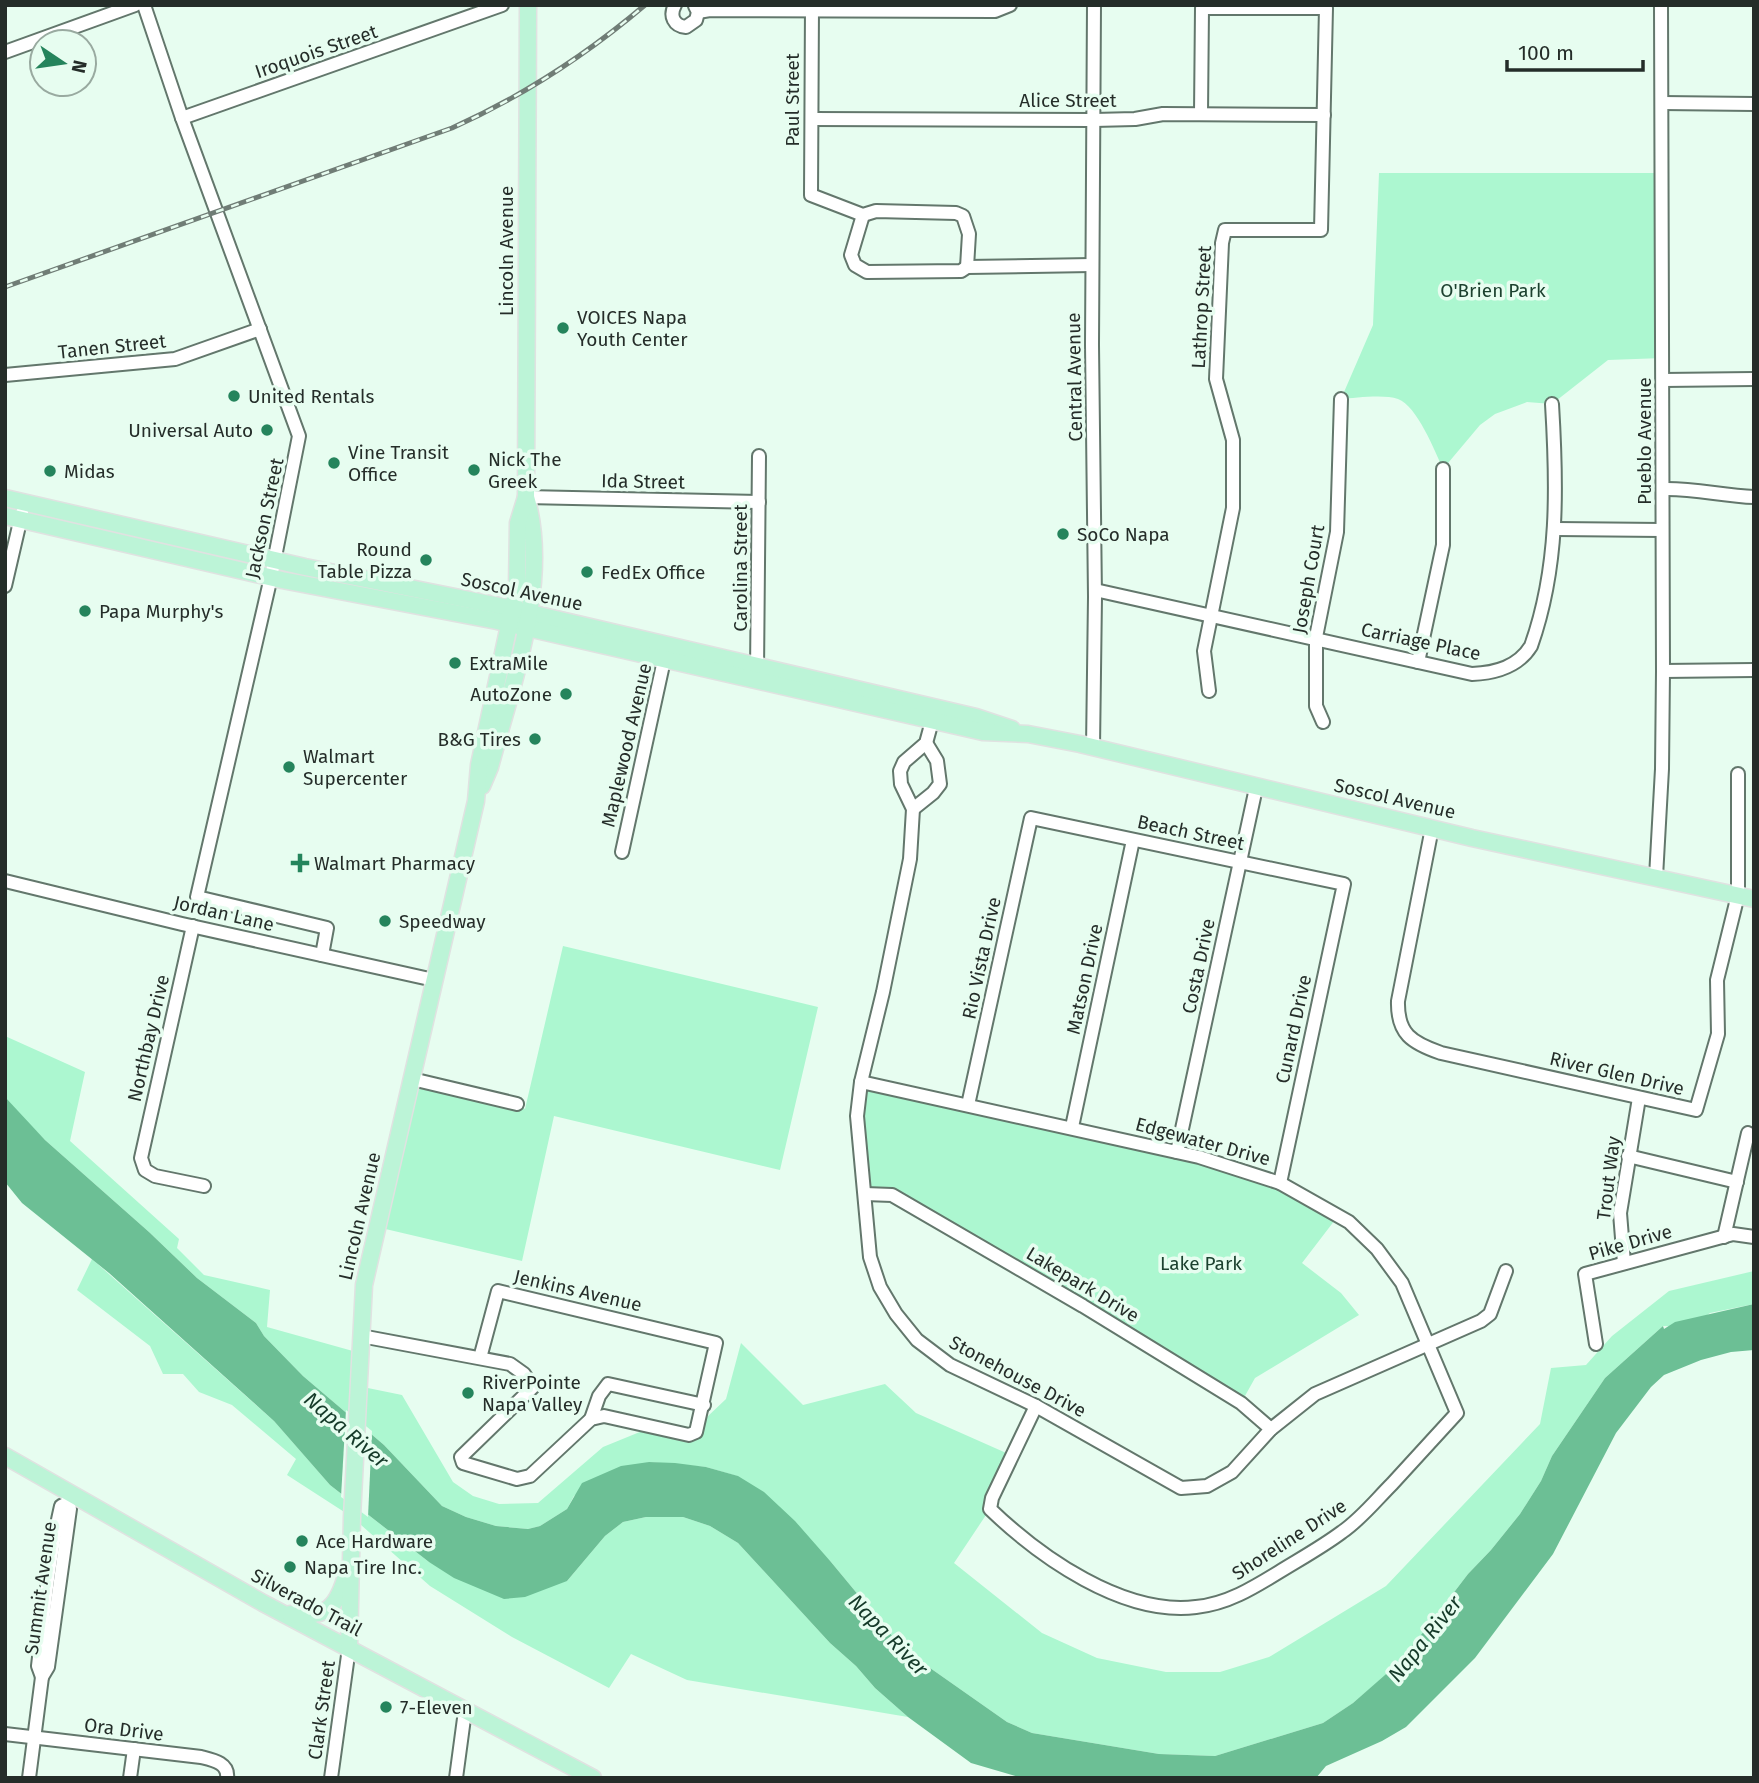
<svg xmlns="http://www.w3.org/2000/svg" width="1759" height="1783" font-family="'Fira Sans',sans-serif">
  <rect width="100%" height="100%" fill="#e7fdf0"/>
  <g fill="#acf7d0">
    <path d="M1379,173H1662L1663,358L1608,360L1552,404L1527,402L1495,414L1480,425L1443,469C1435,451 1417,406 1398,399C1384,394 1355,398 1341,399L1373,325Z"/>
    <polygon points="563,946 818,1007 780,1170 554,1116 522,1261 377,1227 412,1079 517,1104 525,1109"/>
    <polygon points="5,1036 85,1072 70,1141 179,1239 177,1248 204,1275 270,1290 267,1327 360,1353 358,1386 402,1395 453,1482 473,1496 499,1504 538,1503 603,1447 652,1427 688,1435 726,1399 741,1343 803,1405 885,1384 916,1413 1013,1456 990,1509 954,1563 1042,1633 1097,1658 1166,1672 1220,1672 1269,1657 1386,1586 1540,1424 1551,1368 1586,1365 1612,1336 1669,1291 1754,1271 1754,1304 1710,1313 1691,1327 1663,1326 1605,1378 1552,1456 1541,1481 1520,1514 1491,1550 1468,1574 1426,1629 1393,1669 1353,1703 1323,1723 1215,1756 1159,1754 1032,1733 1007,1722 903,1649 831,1562 737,1476 706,1467 649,1462 574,1496 567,1509 540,1526 528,1529 496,1526 466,1517 442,1506 384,1445 303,1376 264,1336 256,1323 197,1278 149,1232 45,1140 16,1111 5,1097"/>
    <polygon points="861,1082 1072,1127 1280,1183 1338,1216 1302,1263 1341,1293 1359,1315 1255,1378 1241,1403 893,1195 865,1194"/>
    <polygon points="92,1259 274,1421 330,1485 429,1562 567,1581 605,1536 623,1522 646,1517 683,1517 710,1526 738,1543 830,1643 856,1666 875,1688 908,1717 687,1680 631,1654 609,1688 512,1637 430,1586 352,1517 287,1475 296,1459 232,1405 199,1392 183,1374 163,1374 150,1346 77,1290"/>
  </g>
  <polygon fill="#6cbf95" points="5,1097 45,1140 149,1232 197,1278 256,1323 264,1336 303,1376 384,1445 442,1506 466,1517 496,1526 528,1529 540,1526 567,1509 582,1483 621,1466 649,1462 675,1463 706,1467 738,1476 764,1492 795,1521 831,1562 903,1649 1007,1722 1032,1733 1159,1754 1215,1756 1323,1723 1353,1703 1393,1668 1426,1629 1468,1574 1491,1550 1520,1514 1541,1481 1552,1456 1605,1378 1663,1326 1664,1329 1675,1322 1754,1304 1754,1350 1731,1352 1701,1360 1664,1375 1651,1387 1616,1433 1553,1554 1475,1658 1406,1727 1382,1741 1326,1766 1316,1778 1022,1778 971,1763 908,1717 875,1688 856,1666 830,1643 738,1543 710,1526 683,1517 646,1517 623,1522 605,1536 567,1581 525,1597 504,1599 454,1578 429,1562 330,1485 274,1421 109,1273 22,1203 5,1182"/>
  <polygon fill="#e7fdf0" points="346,1410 372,1431 368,1517 341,1497"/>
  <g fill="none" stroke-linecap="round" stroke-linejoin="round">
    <g stroke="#63776c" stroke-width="16">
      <g id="minor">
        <polyline points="144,5 182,118 299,436 271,577 197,897 327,928 322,955"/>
        <path d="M675,5C669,16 674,26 686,27L696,20L698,12L695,6"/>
        <polyline points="812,5 811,195 863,215 876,211 956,213 963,216 969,234 967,267"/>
        <polyline points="698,12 710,10 995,11 1010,5"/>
        <polyline points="5,52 135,5"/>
        <polyline points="1662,103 1754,104"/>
        <polyline points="1201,113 1202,8 1326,8 1321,230 1225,230 1222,243 1216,379 1233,440 1233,508 1204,651 1209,691"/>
        <polyline points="182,118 502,5"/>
        <polyline points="812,119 1094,120 1135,119 1163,114 1324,115"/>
        <polyline points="863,215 851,255 855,265 867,272 961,271 967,267 1092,265"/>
        <polyline points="5,375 175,359 260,329"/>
        <polyline points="1663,380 1754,379"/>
        <path d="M1663,489C1694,488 1723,496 1754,497"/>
        <polyline points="526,497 759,502"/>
        <polyline points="1556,529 1662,530"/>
        <polyline points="5,586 22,513"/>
        <path d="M1095,590L1472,674C1496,673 1518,667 1531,646C1559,567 1557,486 1552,404"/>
        <polyline points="1418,662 1443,545 1443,469"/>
        <polyline points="1663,671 1754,670"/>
        <polyline points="757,672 759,456"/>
        <polyline points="934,714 926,743 904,762 900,771 901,784 913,809 910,859 883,992 861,1082 857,1116 870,1257 880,1287 896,1314 917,1340 950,1365 1036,1406 1181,1488 1207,1486 1232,1472 1271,1429 1315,1394 1481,1321 1490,1314 1506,1271"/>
        <polyline points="1323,722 1316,706 1316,637 1337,532 1341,399"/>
        <polyline points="1093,747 1095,597 1092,345 1094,5"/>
        <polyline points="913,809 933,793 940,784 937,761 926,743"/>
        <path d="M1432,828L1398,1001C1397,1034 1412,1043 1441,1053L1696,1110L1718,1034L1717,980L1738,895V774"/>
        <polyline points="622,852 666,651"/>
        <polyline points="1656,877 1662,769 1663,671 1661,5"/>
        <polyline points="5,881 182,924 434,980"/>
        <polyline points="193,926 141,1158 145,1170 155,1176 204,1186"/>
        <polyline points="412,1079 517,1104"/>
        <path d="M861,1082L1199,1157L1280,1183L1349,1222L1377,1249L1402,1283L1457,1413C1435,1437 1414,1460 1392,1484C1376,1500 1361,1519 1342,1532C1322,1547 1300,1559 1279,1572C1253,1588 1227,1604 1196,1607C1123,1616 1040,1557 990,1509L992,1498L1036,1406"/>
        <polyline points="968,1105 1031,818 1344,884 1280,1183"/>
        <polyline points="1072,1127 1133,840"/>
        <polyline points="1177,1152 1256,788"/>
        <polyline points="1628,1156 1737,1182"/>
        <polyline points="865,1194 892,1195 1083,1306 1241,1403 1271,1429"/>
        <polyline points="1724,1237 1748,1133"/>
        <polyline points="1624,1263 1620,1213 1639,1098"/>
        <polyline points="361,1336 510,1364 524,1374 533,1387 461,1457 463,1463 517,1479 530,1476 591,1419 604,1416 689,1435 696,1432 716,1343 498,1291 480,1358"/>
        <polyline points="1596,1344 1585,1274 1733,1234 1754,1237"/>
        <polyline points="591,1419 599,1396 608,1384 704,1405"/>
        <path d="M42,1677L38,1666C44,1612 49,1558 61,1506L67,1503L68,1498"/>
        <path d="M5,1734L201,1757C213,1760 229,1763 227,1778"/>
        <polyline points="29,1778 42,1677 48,1667 70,1509 67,1503"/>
        <polyline points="130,1778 134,1749"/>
        <polyline points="331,1778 349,1648"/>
        <polyline points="456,1778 465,1711"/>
      </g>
    </g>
    <g stroke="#e0e2e1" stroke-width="19">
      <g id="major">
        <polyline points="5,498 305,567 500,606 976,717 1012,729"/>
        <polyline points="5,516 282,580 497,621 983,732 1028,734 1080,744 1472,838 1754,899"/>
        <path d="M482,786L490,767C512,684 551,581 526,497L528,5"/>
        <polyline points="5,1456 263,1603 593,1778"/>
        <path d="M290,1614C323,1617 335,1612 345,1579"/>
        <polyline points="349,1648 352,1517 364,1285 476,801 479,765 517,588 518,523 526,497"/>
      </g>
    </g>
    <use href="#minor" stroke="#fff" stroke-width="12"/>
    <use href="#major" stroke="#bcf4d7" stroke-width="16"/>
    <g stroke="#707d76" stroke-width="5">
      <path id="rail" d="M5,287L452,128C523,96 585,56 645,5"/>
    </g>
    <use href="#rail" stroke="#e7fdf0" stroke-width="2.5" stroke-dasharray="8" stroke-linecap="butt"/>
  </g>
  <g fill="#25845c" stroke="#e7fdf0" stroke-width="2.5">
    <circle cx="563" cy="328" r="7"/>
    <circle cx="234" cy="396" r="7"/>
    <circle cx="267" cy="430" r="7"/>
    <circle cx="334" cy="463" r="7"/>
    <circle cx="474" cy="470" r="7"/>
    <circle cx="50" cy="471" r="7"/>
    <circle cx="1063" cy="534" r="7"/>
    <circle cx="426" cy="560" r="7"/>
    <circle cx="587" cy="572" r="7"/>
    <circle cx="85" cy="611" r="7"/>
    <circle cx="455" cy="663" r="7"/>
    <circle cx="566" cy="694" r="7"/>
    <circle cx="535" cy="739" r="7"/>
    <circle cx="289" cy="767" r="7"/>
    <path d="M296.5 852.5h7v7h7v7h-7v7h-7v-7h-7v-7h7z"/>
    <circle cx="385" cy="921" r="7"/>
    <circle cx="468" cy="1393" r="7"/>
    <circle cx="302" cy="1541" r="7"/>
    <circle cx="290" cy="1567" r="7"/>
    <circle cx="386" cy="1707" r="7"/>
  </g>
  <g text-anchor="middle" stroke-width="7" stroke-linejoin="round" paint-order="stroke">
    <g font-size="19" fill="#252d29" stroke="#e7fdf0">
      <text transform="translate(316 51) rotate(-19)" y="7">Iroquois Street</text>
      <text transform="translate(792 100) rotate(-90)" y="7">Paul Street</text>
      <text x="1068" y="107">Alice Street</text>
      <text transform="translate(506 251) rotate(-90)" y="7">Lincoln Avenue</text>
      <text transform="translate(1201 307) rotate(-87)" y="7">Lathrop Street</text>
      <text transform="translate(112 346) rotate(-6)" y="7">Tanen Street</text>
      <text transform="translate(1074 377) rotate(-91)" y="7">Central Avenue</text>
      <text transform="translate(1644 441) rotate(-90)" y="7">Pueblo Avenue</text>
      <text transform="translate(643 481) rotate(1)" y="7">Ida Street</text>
      <text transform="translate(264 518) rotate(-78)" y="7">Jackson Street</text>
      <text transform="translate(740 568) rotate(-90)" y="7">Carolina Street</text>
      <text transform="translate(1308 579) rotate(-80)" y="7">Joseph Court</text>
      <text transform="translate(522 591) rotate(12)" y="7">Soscol Avenue</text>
      <text transform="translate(1421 641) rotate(12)" y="7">Carriage Place</text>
      <text transform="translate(626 745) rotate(-77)" y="7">Maplewood Avenue</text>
      <text transform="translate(1395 798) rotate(13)" y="7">Soscol Avenue</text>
      <text transform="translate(1191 832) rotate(12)" y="7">Beach Street</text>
      <text transform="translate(224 913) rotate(13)" y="7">Jordan Lane</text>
      <text transform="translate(981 958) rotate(-78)" y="7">Rio Vista Drive</text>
      <text transform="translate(1198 966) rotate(-78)" y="7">Costa Drive</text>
      <text transform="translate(1084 979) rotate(-78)" y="7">Matson Drive</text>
      <text transform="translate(1293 1029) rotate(-78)" y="7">Cunard Drive</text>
      <text transform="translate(148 1038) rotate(-77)" y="7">Northbay Drive</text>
      <text transform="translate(1617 1073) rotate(13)" y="7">River Glen Drive</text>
      <text transform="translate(1203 1141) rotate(15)" y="7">Edgewater Drive</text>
      <text transform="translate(1608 1178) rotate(-83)" y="7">Trout Way</text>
      <text transform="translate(359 1216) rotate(-77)" y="7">Lincoln Avenue</text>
      <text transform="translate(1630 1242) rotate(-16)" y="7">Pike Drive</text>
      <text transform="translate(1083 1284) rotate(31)" y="7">Lakepark Drive</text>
      <text transform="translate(578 1290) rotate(13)" y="7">Jenkins Avenue</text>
      <text transform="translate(1018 1376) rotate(28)" y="7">Stonehouse Drive</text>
      <text transform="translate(1289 1539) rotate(-33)" y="7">Shoreline Drive</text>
      <text transform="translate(40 1588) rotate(-82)" y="7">Summit Avenue</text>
      <text transform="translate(307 1602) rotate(28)" y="7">Silverado Trail</text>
      <text transform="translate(321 1710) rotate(-82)" y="7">Clark Street</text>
      <text transform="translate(124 1729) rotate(7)" y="7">Ora Drive</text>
    </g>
    <g font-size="19" fill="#1c412f" stroke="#e7fdf0">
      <text x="1493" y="297">O'Brien Park</text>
      <text x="1201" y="1270">Lake Park</text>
    </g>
    <g font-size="19" fill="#252d29" stroke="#e7fdf0" text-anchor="start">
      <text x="577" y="324">VOICES Napa<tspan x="577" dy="22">Youth Center</tspan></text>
      <text x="248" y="403">United Rentals</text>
      <text x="253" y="437" text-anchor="end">Universal Auto</text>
      <text x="348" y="459">Vine Transit<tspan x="348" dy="22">Office</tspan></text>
      <text x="488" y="466">Nick The<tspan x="488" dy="22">Greek</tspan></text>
      <text x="64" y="478">Midas</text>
      <text x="1077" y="541">SoCo Napa</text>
      <text x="412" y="556" text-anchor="end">Round<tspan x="412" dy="22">Table Pizza</tspan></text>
      <text x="601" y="579">FedEx Office</text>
      <text x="99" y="618">Papa Murphy's</text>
      <text x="469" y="670">ExtraMile</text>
      <text x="552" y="701" text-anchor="end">AutoZone</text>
      <text x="521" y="746" text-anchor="end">B&amp;G Tires</text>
      <text x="303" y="763">Walmart<tspan x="303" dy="22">Supercenter</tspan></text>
      <text x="314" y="870">Walmart Pharmacy</text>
      <text x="399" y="928">Speedway</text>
      <text x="482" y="1389">RiverPointe<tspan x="482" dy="22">Napa Valley</tspan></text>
      <text x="316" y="1548">Ace Hardware</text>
      <text x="304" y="1574">Napa Tire Inc.</text>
      <text x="400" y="1714">7-Eleven</text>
    </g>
    <g font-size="21" font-style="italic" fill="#153a29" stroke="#e7fdf0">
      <text transform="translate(346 1430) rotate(41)" y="7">Napa River</text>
      <text transform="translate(888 1635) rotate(46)" y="7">Napa River</text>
      <text transform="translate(1425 1639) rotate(-51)" y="7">Napa River</text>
    </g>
  </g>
  <rect width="1759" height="1783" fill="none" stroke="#252d29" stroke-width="14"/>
  <g transform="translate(63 63) rotate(103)"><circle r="33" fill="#e7fdf0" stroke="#99aaa0" stroke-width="2"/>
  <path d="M0-5L12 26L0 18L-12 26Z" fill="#25845c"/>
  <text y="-10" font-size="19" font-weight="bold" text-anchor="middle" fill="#252d29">N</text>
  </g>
  <path d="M1507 60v10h136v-10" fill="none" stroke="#252d29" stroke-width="3.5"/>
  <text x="1518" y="60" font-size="21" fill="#252d29" stroke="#e7fdf0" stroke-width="5" paint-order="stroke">100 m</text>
</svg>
